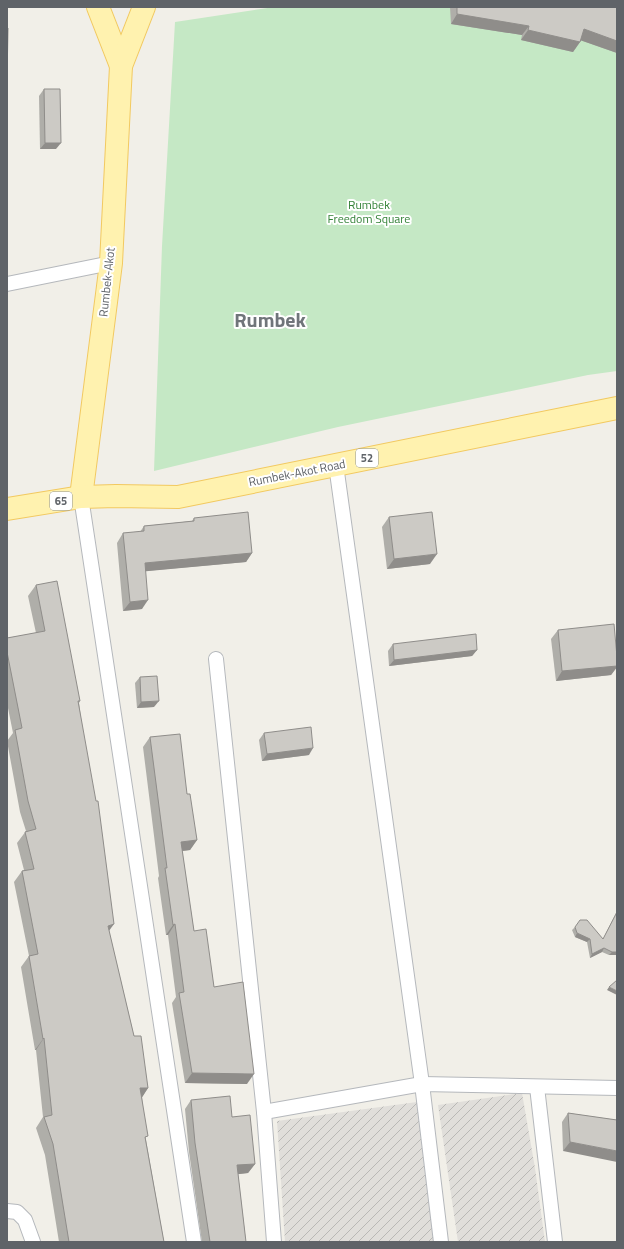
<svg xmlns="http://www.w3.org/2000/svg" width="624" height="1249" font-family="'Titillium Web',sans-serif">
  <defs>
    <pattern id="industrial-furrows" width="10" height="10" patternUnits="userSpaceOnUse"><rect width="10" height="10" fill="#e0deda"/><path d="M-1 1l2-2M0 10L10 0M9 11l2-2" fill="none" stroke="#b9b8b5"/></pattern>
  </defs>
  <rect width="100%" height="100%" fill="#f1efe8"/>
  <g fill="url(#industrial-furrows)">
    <polygon points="522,1093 535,1168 545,1242 458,1242 438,1105"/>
    <polygon points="417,1102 437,1242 285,1242 277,1121"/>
  </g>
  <polygon fill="#c5e8c5" points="274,7 607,7 617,14 617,371 588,375 338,427 154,471 162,246 175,22"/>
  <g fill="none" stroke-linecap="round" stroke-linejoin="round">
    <g stroke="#b5b8bc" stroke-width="16">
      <g id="street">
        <polyline points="7,284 111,263"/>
        <polyline points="336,465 422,1084 441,1242"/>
        <polyline points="81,497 194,1242"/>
        <polyline points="216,659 264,1112 274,1242"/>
        <polyline points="537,1087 555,1242"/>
        <polyline points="264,1112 422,1084 617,1088"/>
        <polyline points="7,1211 17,1212 25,1220 33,1242"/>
      </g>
    </g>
    <g stroke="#f2c960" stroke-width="24">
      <g id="primary">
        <polyline points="98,7 121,66"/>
        <polyline points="81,497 111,263 121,66 144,7"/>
        <polyline points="7,509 81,497 116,496 178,497 617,408"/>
      </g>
    </g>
    <use href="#street" stroke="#fff" stroke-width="14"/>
    <use href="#primary" stroke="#fff2af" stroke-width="22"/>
  </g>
  <g fill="#afaea9">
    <polygon points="450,7 614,7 617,8 617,53 580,40 580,42 573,52 521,40 522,35 451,24"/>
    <polygon points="44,89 56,149 40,149 39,96"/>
    <polygon points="389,517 430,564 387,569 382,527"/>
    <polygon points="194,518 252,553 246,562 145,571 142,609 123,611 117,543 123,533 140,532 144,526 192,521"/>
    <polygon points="36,585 80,701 79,703 109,931 134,1036 148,1088 142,1097 146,1140 164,1242 59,1242 45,1155 36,1128 43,1117 36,1050 35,1050 21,967 29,956 14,882 22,871 24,870 17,843 26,831 20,812 7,741 13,733 7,703 7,638 36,633 28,596"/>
    <polygon points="558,630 617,657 617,667 611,675 556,681 551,639"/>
    <polygon points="393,644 477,650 472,656 389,666 388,651"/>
    <polygon points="140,677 154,707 137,708 135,683"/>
    <polygon points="264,733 309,755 262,761 259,740"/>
    <polygon points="150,737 187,794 197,840 190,850 182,851 194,931 214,987 247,1084 185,1083 172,1003 176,997 168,935 166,935 158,878 159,876 143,747"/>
    <polygon points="617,911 617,955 609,955 602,952 590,958 587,942 575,937 572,930 575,927 603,939"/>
    <polygon points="191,1100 232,1117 255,1164 248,1173 238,1174 246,1242 202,1242 189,1152 185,1109"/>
    <polygon points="568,1113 617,1120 563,1151 562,1122"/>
  </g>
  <g fill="#8f8d8a">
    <polygon points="457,14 529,26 522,35 451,24"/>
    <polygon points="584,29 617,41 617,53 577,39"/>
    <polygon points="528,30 580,42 573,52 521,40"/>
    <polygon points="45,143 61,143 56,149 40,149"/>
    <polygon points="252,553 246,562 138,572 145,563"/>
    <polygon points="437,554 430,564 387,569 394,559"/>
    <polygon points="148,600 142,609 123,611 130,602"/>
    <polygon points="477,650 472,656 389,666 394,660"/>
    <polygon points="617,666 617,667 611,675 556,681 562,671"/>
    <polygon points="159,701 154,707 137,708 141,702"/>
    <polygon points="313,748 309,755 262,761 267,754"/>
    <polygon points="197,840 190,850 174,852 181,842"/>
    <polygon points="114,924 106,935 108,926"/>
    <polygon points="175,924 168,935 166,935 173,925"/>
    <polygon points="577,933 590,939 587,942 575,937"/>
    <polygon points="604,948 602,952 590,958 592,954"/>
    <polygon points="612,952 617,952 617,955 609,955"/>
    <polygon points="609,987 617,991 617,995 607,990"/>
    <polygon points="44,1038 36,1050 35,1050 43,1039"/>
    <polygon points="192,1073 254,1074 247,1084 185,1083"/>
    <polygon points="140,1088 148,1088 141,1099"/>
    <polygon points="570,1142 617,1151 617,1162 563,1151"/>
    <polygon points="255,1164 248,1173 231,1175 237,1165"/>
  </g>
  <g fill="#cccac5" stroke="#8f8d8a">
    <polygon points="457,7 614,7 617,8 617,41 584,29 580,42 528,30 529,26 457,14"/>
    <polygon points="7,28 8,28 7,80"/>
    <polygon points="44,89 60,89 61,143 45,143"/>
    <polygon points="248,512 252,553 145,563 148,600 130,602 123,533 144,531 144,526 194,521 194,518"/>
    <polygon points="432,512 437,554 394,559 389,517"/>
    <polygon points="57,581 80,701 78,701 96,801 98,801 114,924 108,926 134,1036 141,1036 148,1088 140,1088 148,1136 145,1137 164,1242 69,1242 53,1144 44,1117 52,1115 44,1038 43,1039 29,956 38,954 22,871 34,869 25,832 36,829 28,801 15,730 22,728 7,652 7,638 45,631 36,585"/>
    <polygon points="614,624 617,657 617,666 562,671 558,630"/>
    <polygon points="476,634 477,650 394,660 393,644"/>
    <polygon points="157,676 159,701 141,702 140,677"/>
    <polygon points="311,727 313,748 267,754 264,733"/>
    <polygon points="180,734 187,794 190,794 197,840 181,842 194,931 206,929 214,987 243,982 254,1074 192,1073 179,993 184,992 175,924 173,925 165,868 167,868 150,737"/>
    <polygon points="617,912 617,952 612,952 604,948 592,954 590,939 577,933 575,927 580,920 587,920 603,939"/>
    <polygon points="617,980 617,991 609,987"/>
    <polygon points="230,1096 232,1117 250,1115 255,1164 237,1165 246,1242 210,1242 195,1143 191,1100"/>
    <polygon points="568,1113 617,1120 617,1151 570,1142"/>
  </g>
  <g text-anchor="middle" stroke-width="4" stroke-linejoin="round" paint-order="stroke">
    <g fill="#fff" stroke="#8f9295" stroke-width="1">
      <rect x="356" y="449" width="22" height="18" rx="3"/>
      <rect x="50" y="492" width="22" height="18" rx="3"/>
    </g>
    <g font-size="11" font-weight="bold" fill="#5f6368">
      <text x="367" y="462">52</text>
      <text x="61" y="505">65</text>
    </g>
    <g font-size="12" fill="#348238" stroke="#fff">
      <text x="369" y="209">Rumbek<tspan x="369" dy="14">Freedom Square</tspan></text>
    </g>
    <g font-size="12" fill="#5f6368" stroke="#fff">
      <text transform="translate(107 282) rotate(-84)" y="4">Rumbek-Akot</text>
      <text transform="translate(297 473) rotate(-11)" y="4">Rumbek-Akot Road</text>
    </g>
    <g font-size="20" font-weight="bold" fill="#70757a" stroke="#fff">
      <text x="270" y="327">Rumbek</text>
    </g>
  </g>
  <rect width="624" height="1249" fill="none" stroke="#5f6368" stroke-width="16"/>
</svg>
